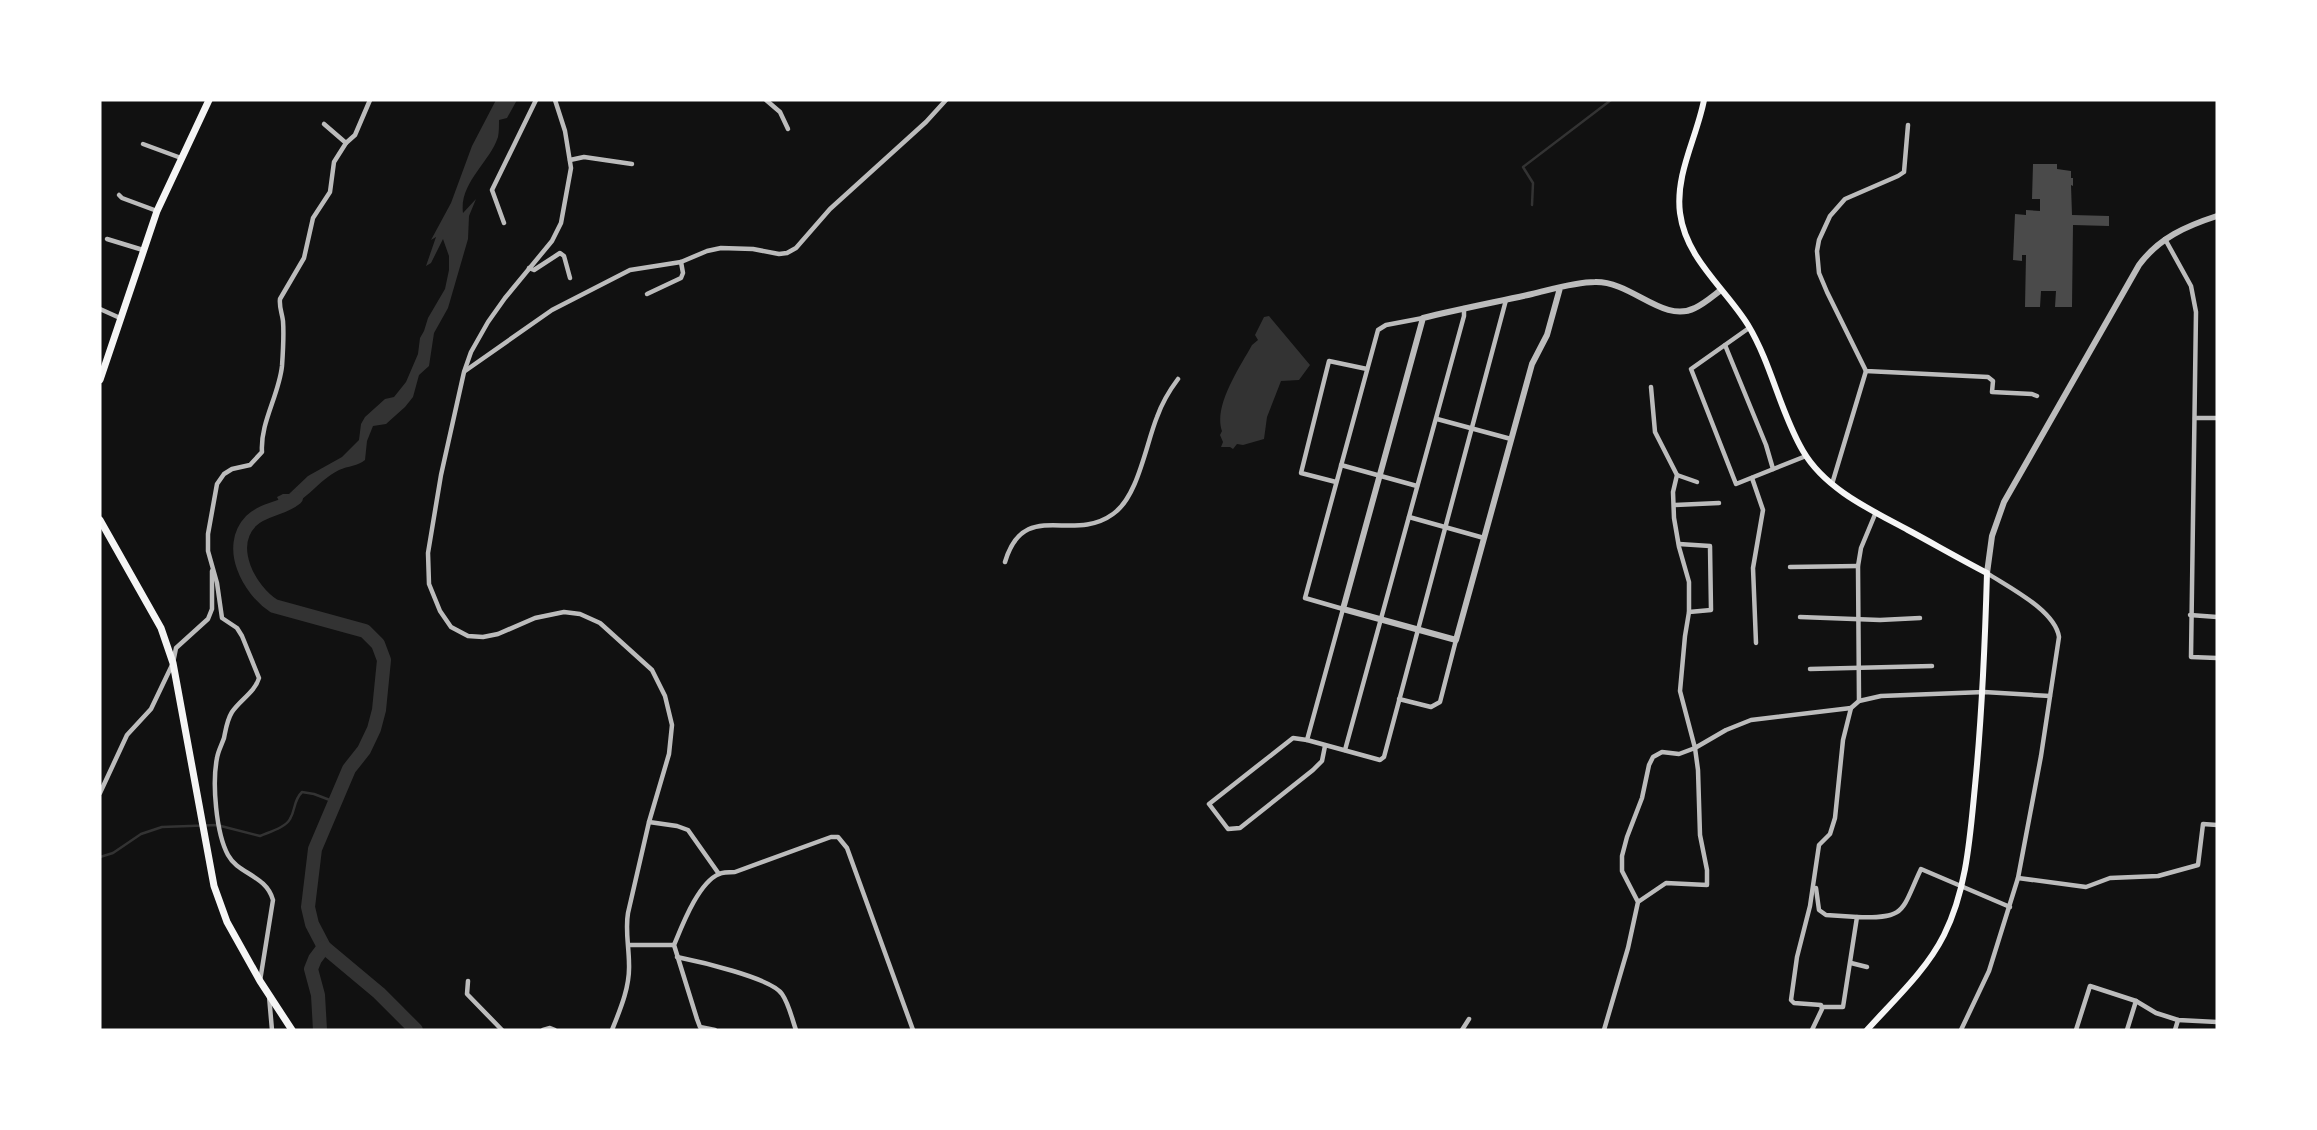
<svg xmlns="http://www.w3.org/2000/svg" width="2317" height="1130" font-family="'Fira Sans Condensed',sans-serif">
  <rect width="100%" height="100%" fill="#111"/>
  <g fill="#333">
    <path d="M496,100H517L507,118L499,120C499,125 499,132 498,137C490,162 459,183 463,213L476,199L469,216L468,239L448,308L434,333L429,366L419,375L413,397L405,407L386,424L373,426L367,441L365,460C358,466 348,466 339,470C317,481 309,500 283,509L277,497L283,494H289L308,476L342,457L359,440L361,424L365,417L385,399L394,397L406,382L418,354L420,338L424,331L428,318L445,289L449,270V256L443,239L431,263L426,266L436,237L431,240L451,203L472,146Z"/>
    <path d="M1269,316L1310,365L1299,380L1281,381L1267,417L1264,439L1243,445L1237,444L1233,449L1230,447H1221L1223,442L1220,435L1222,431C1213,406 1240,367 1252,345L1258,340L1255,335L1264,317Z"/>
  </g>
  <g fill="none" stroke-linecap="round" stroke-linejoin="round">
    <g stroke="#333" stroke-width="2.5">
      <polyline points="1532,205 1533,183 1523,167 1611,100"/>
      <path d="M100,857L113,853L141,834L162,827L217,825L260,836C269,832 285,828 290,819C296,809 293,801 302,792L314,794L335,802"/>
    </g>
    <g stroke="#333" stroke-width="14">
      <path d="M296,498C283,509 263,509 251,521C226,547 249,590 274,606L365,631L378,644L384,660L379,710L374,729L364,750L349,769L315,849L308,907L312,924L324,947L379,993L416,1030"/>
      <polyline points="320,1030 318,995 311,969 315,959 324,947"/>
    </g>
  </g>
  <polygon fill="#4a4a4a" points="2033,164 2057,164 2057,169 2071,171 2071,178 2073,178 2073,186 2071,185 2072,215 2109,216 2109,226 2073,225 2072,307 2055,307 2056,291 2041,291 2040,307 2025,307 2026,255 2022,255 2022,261 2013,260 2015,214 2026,215 2026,210 2040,211 2040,199 2032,199"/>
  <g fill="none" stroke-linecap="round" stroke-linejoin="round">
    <g stroke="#bcbcbc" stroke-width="4.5">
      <path d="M555,100L565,131L571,168L561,223L552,241L505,298L488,322L471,352L464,372L441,475L428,553L429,584L440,611L451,627L468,636L483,637L498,634L535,618L564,612L580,614L600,623L652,670L665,696L672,725L669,754L649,822L628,913C625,930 629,947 629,964C630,987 620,1010 612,1030"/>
      <polyline points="766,100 780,112 788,129"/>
      <polyline points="324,124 346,143"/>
      <polyline points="1908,125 1904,172 1898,176 1845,199 1830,216 1819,240 1817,251 1819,273 1827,292 1866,371 1988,377 1993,381 1992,392 2032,394 2037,396"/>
      <polyline points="143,144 181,158"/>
      <polyline points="570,160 584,157 632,164"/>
      <polyline points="119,195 122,198 157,211"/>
      <polyline points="504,223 492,190 536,100"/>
      <polyline points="107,239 143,250"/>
      <polyline points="2165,239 2191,286 2196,312 2191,657 2217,658"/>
      <polyline points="529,268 534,270 560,253 564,256 570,278"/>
      <polyline points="647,294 681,278 683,273 681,262"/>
      <polyline points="100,309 120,318"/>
      <polyline points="1423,318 1386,325 1378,330 1305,598 1343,609 1307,740 1380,760 1384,757 1506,300"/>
      <polyline points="1749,328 1691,369 1736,484 1806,456"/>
      <polyline points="1725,345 1766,445 1773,469"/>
      <polyline points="465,371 552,310 630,270 681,262 707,251 721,248 753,249 779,254 787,253 796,248 830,209 926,122 946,100"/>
      <polyline points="1651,387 1655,432 1677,475 1673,492 1674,518 1679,547 1689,582 1689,612 1685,636 1680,691 1695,748 1726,730 1751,720 1851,708"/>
      <polyline points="2195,418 2217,418"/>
      <polyline points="1437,419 1511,439"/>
      <polyline points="1341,465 1417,486"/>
      <polyline points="1677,475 1697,482"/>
      <polyline points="1752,478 1763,510 1753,568 1756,643"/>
      <polyline points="1336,482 1301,473 1329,361 1367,369"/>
      <polyline points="1832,484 1866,371"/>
      <polyline points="1675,505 1719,503"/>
      <polyline points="1409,517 1484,538"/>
      <polyline points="1679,544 1710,546 1711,610 1689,612"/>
      <path d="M1005,562C1024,498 1072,544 1113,514C1138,497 1146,444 1157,417C1162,403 1169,391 1178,379"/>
      <polyline points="1790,567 1858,566"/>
      <polyline points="2190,615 2217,617"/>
      <polyline points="1800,617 1880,620 1920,618"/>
      <polyline points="1810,669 1932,666"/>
      <polyline points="1399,699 1431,707 1440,702 1456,640"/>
      <polyline points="1859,701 1858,566 1861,548 1876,512"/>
      <polyline points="1307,740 1293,738 1209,804 1228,829 1240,828 1313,770 1322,761 1325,746"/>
      <polyline points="1345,750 1464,316 1464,308"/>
      <polyline points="100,793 127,735 151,709 173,663 176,648 208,619 212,609 212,571"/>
      <polyline points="649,822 677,826 688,830 719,874"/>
      <polyline points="2018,878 2086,887 2110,878 2158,876 2198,865 2203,824 2217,825"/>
      <polyline points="1816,888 1819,910 1826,915 1857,917"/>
      <polyline points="629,945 674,945"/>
      <path d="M677,957C697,961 772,978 782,994C789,1004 792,1019 796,1030"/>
      <polyline points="1851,963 1867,967"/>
      <path d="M260,981L273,900C266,875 238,874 228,855C216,833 212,783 217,758C218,751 222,744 224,738C226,728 227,720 232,712C240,700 255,692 259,678L242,636L237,628L222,618L217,583L208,551V534L217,484L224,474L232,469L250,465L262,452C260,423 279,395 282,366C283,352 284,335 283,321C282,313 279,307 280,299L304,258L313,218L330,192L334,162L346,143L355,135L370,100"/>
      <polyline points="468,981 467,994 502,1030"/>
      <polyline points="269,996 272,1030"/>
      <path d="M1822,1007H1843L1857,917C1907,919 1901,911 1921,869L2010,907"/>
      <polyline points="543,1030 550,1028 555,1030"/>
      <path d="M715,1030L700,1027L697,1019L674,945C682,926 698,883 719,874C723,872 730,872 735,872L831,837H838L847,848L913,1030"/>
      <polyline points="1462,1030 1469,1019"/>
      <polyline points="1604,1030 1628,948 1638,902 1622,871 1622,856 1627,837 1642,798 1649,765 1653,757 1662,752 1679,754 1695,748 1698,770 1700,835 1707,870 1707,885 1666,883 1638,902"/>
      <polyline points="1812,1030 1822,1009 1821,1005 1794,1003 1791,1000 1797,957 1810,906 1819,845 1830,834 1835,818 1843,740 1851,708 1859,701 1881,696 1984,692 2050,696"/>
      <path d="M1961,1030L1989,971L2018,878L2041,756L2059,637C2055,610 2008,587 1987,573"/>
      <polyline points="2076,1030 2090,986 2136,1001 2156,1013 2178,1020 2217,1022"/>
      <polyline points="2127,1030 2136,1001"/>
      <polyline points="2175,1030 2178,1020"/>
    </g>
    <g stroke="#bcbcbc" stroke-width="6">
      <path d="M1560,288L1547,335L1532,364L1456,640L1343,609L1423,318C1459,309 1496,302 1532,294C1553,289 1575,282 1595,282C1632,281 1663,324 1695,308C1704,304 1713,296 1721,290"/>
      <path d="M1987,573L1992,536L2004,502L2139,265C2159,238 2186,226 2217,216"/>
    </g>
    <path stroke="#f5f5f5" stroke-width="6" d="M1704,100C1697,137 1675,174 1680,213C1686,259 1725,288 1748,325C1772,365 1780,412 1803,451C1825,489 1871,510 1908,530C1934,544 1960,559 1987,573C1985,644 1982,715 1975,786C1970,836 1967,889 1944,935C1926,971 1894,1000 1867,1030"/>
    <g stroke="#f5f5f5" stroke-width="7">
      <polyline points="100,380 157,211 209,100"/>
      <polyline points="100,520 161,628 173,663 214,886 227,922 260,981 292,1030"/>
    </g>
  </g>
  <rect width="2317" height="1130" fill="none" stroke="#ffffff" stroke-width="203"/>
</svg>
